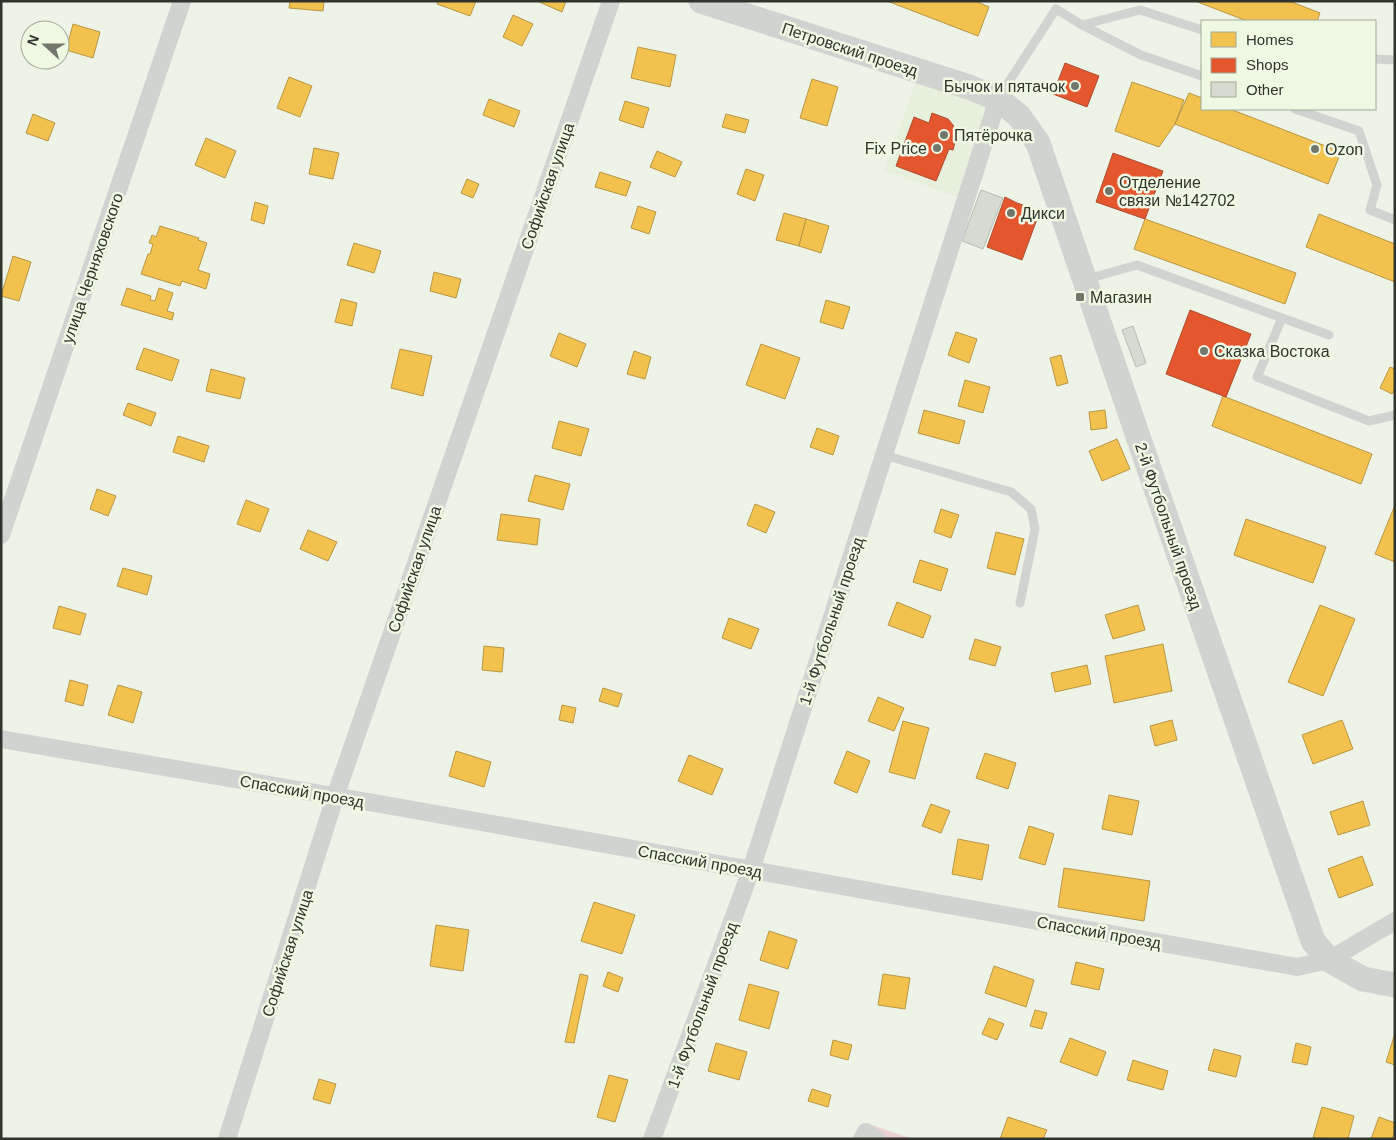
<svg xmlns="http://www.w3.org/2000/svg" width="1396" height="1140" font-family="Helvetica,sans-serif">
  <rect width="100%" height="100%" fill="#eef3e8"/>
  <polygon fill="#e6f0dc" points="916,82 991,105 961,198 884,171"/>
  <polygon fill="#ecd2d2" points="866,1123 913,1139 859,1139"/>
  <g fill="#f2c14e" stroke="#b89744">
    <polygon points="290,1 324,1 323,11 289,8"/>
    <polygon points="438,1 476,1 470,16 437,4"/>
    <polygon points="537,1 566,1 562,12"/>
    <polygon points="887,1 975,1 989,7 978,36"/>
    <polygon points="1195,1 1289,1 1320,13 1317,21 1247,21"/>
    <polygon points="513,15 533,24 522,46 503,37"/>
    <polygon points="73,24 100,32 93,58 66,50"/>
    <polygon points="638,47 676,55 670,87 631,78"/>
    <polygon points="289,77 312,86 300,117 277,108"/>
    <polygon points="812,79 838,87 827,126 800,118"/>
    <polygon points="1132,82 1184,100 1175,124 1159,147 1115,131"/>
    <polygon points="1189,93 1202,98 1202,109 1230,109 1341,152 1328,184 1175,124"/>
    <polygon points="489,99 520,111 514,127 483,115"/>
    <polygon points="625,101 649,108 643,128 619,120"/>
    <polygon points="33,114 55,123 48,141 26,133"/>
    <polygon points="726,114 749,120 745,133 722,127"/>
    <polygon points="206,138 236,151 225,178 195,165"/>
    <polygon points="314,148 339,153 333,179 309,174"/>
    <polygon points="657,151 682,162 675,177 650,167"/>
    <polygon points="746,169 764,175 755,201 737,194"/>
    <polygon points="600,172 631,182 626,196 595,187"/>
    <polygon points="467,179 479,184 473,198 461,193"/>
    <polygon points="255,202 268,206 264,224 251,220"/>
    <polygon points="638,206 656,212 649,234 631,228"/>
    <polygon points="784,213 806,219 799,246 776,240"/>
    <polygon points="1319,214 1395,244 1395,282 1306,247"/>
    <polygon points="806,219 829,226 821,253 799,246"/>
    <polygon points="1145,219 1296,273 1285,304 1134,249"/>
    <polygon points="160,226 199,238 198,240 207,243 198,270 210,274 206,289 182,281 180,286 141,274 148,254 150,254 153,244 149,243 152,235 156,237"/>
    <polygon points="354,243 381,251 374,273 347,265"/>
    <polygon points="13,256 31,262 19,301 1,296"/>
    <polygon points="434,272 461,279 456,298 430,291"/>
    <polygon points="127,288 151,296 150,300 155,301 159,288 173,293 167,311 174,313 172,320 121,305"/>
    <polygon points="341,299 357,303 352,326 335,322"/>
    <polygon points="826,300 850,307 843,329 820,322"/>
    <polygon points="956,332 977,339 969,363 948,355"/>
    <polygon points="559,333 586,344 577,367 550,356"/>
    <polygon points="761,344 800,358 785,399 746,385"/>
    <polygon points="144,348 179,360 172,381 136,369"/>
    <polygon points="400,349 432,356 423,396 391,388"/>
    <polygon points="634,351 651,357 645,379 627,374"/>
    <polygon points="1061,355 1068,383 1057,386 1050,358"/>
    <polygon points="1390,367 1395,369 1395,389 1392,394 1380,388"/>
    <polygon points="211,369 245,378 240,399 206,391"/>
    <polygon points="965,380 990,387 983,413 958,406"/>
    <polygon points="1223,396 1372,454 1361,484 1212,426"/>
    <polygon points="128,403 156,413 151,426 123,415"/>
    <polygon points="924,410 965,421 959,444 918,433"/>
    <polygon points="1105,410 1107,428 1091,430 1089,412"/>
    <polygon points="559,421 589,429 581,456 552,448"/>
    <polygon points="817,428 839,436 833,455 810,447"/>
    <polygon points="178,436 209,446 204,462 173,452"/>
    <polygon points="1117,439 1130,469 1102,481 1089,451"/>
    <polygon points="535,475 570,484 563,510 528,501"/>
    <polygon points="97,489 116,496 108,516 90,509"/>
    <polygon points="246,500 269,509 260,532 237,524"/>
    <polygon points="755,504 775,512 766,533 747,525"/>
    <polygon points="1395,505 1395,562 1375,554"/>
    <polygon points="941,509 959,515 951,538 934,532"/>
    <polygon points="501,514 540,519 537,545 497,540"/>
    <polygon points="1246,519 1326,547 1313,583 1234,555"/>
    <polygon points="308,530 337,542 328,561 300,549"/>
    <polygon points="996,532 1024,539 1015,575 987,568"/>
    <polygon points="920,560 948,569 941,591 913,582"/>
    <polygon points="123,568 152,576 147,595 117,586"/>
    <polygon points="897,602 931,616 923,638 888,625"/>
    <polygon points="1138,605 1145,630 1113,639 1105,615"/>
    <polygon points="1320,605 1355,619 1323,696 1288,682"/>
    <polygon points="59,606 86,614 80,635 53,628"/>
    <polygon points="729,618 759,629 751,649 722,638"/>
    <polygon points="975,639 1001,647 995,666 969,659"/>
    <polygon points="1163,644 1172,691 1114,703 1105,656"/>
    <polygon points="484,646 504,648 502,672 482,670"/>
    <polygon points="1087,665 1091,684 1055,692 1051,673"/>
    <polygon points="70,680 88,685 83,706 65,701"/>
    <polygon points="118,685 142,692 133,723 108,715"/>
    <polygon points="603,688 622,694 618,707 599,701"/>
    <polygon points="878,697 904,708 894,731 868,721"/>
    <polygon points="562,705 576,708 573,723 559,720"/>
    <polygon points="1172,720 1177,740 1155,746 1150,726"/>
    <polygon points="1342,720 1353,749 1313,764 1302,735"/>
    <polygon points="903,721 929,728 915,779 889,772"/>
    <polygon points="456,751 491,762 484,787 449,776"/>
    <polygon points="847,751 870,761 857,793 834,783"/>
    <polygon points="985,753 1016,763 1008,789 976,778"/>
    <polygon points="689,755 723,769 712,795 678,781"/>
    <polygon points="1109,795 1139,801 1132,835 1102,829"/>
    <polygon points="1363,801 1370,825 1338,835 1330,812"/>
    <polygon points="931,804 950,811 941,833 922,826"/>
    <polygon points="1029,826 1054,834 1045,865 1019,858"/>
    <polygon points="958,839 989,845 982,880 952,874"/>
    <polygon points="1362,856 1373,885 1339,898 1328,869"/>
    <polygon points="1064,868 1150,881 1144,921 1058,907"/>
    <polygon points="594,902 635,915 622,954 581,941"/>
    <polygon points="436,925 469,930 463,971 430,966"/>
    <polygon points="769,931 797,940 788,969 760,960"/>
    <polygon points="1076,962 1104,969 1099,990 1071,984"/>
    <polygon points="994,966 1034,980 1026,1007 985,993"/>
    <polygon points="608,972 623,978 618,992 603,986"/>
    <polygon points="580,974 588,976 574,1043 565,1042"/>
    <polygon points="883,974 910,978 905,1009 878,1005"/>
    <polygon points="749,984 779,992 769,1029 739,1020"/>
    <polygon points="1035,1010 1047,1013 1042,1029 1030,1026"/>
    <polygon points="989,1018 1004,1024 997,1040 982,1034"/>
    <polygon points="1395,1033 1395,1065 1386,1062"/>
    <polygon points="1070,1038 1106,1052 1097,1076 1060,1062"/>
    <polygon points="833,1040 852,1045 848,1060 830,1055"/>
    <polygon points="716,1043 747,1052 739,1080 708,1071"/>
    <polygon points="1296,1043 1311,1047 1307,1065 1292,1062"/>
    <polygon points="1214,1049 1241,1056 1236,1077 1208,1070"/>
    <polygon points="1133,1060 1168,1071 1163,1090 1127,1080"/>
    <polygon points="609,1075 628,1080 615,1122 597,1117"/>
    <polygon points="319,1079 336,1084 330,1104 313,1099"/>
    <polygon points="812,1089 831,1095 828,1107 808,1101"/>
    <polygon points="1322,1107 1354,1116 1348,1139 1313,1138"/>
    <polygon points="1008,1117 1047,1130 1043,1139 1000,1139"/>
    <polygon points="1379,1117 1395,1123 1395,1130 1392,1139 1371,1139"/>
  </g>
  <g fill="#e4572e" stroke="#ae4c2e">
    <polygon points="1065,63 1099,76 1087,107 1053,94"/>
    <polygon points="932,113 948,119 953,125 957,134 953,150 949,149 936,181 896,166 914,117 929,123"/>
    <polygon points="1113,153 1163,171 1145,219 1096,202"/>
    <polygon points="1005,197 1017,203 1040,211 1022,260 987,247"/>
    <polygon points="1190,310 1251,334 1226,397 1166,374"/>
  </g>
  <g fill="#d6dad1" stroke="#b8bcb3">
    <polygon points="981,190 1003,198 983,249 962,241"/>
    <polygon points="1133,326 1146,363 1136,367 1122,330"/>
  </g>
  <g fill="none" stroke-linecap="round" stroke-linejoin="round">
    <g stroke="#d1d3d1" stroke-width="9">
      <polyline points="1082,25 1141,55 1202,76"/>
      <polyline points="1375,59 1395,60"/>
      <polyline points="999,97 1056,9 1082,25 1140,10 1202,30"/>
      <polyline points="1295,109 1359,131 1377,185 1370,210 1395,220"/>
      <polyline points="1087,279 1137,265 1329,335"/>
      <polyline points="1282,318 1257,377 1369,421 1395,415"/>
      <polyline points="884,455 1011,492 1031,509 1035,529 1020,603"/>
    </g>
    <g stroke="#d1d3d1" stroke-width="18">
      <polyline points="1,535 182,1"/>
      <polyline points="1,739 380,804 1297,967 1329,960 1395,921"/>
      <polyline points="227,1139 335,797 611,1"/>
      <polyline points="652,1139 751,870 998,99"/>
      <polyline points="862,1139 866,1132 877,1139"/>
    </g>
    <polyline stroke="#d1d3d1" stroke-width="25" points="701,1 969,87 998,99 1019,116 1038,143 1144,454 1313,941 1329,960 1363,979 1395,985"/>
  </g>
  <g fill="#72776e" stroke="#eef8e3" stroke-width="2">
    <circle cx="1075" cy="86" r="5"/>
    <circle cx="944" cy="135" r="5"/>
    <circle cx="937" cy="148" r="5"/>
    <circle cx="1315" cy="149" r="5"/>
    <circle cx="1109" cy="191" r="5"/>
    <circle cx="1011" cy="213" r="5"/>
    <rect x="1075" y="292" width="10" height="10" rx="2.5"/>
    <circle cx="1204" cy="351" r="5"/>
  </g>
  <g text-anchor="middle" stroke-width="5" stroke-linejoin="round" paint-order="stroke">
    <g font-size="16" fill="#30342d" stroke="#eef8e3">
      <text transform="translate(850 49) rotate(18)" y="6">Петровский проезд</text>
      <text transform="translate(547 186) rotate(-71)" y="6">Софийская улица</text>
      <text transform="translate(92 268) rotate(-71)" y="6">улица Черняховского</text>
      <text transform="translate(1169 526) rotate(71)" y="6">2-й Футбольный проезд</text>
      <text transform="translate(414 569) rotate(-71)" y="6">Софийская улица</text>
      <text transform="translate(831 621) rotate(-72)" y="6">1-й Футбольный проезд</text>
      <text transform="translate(302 791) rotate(10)" y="6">Спасский проезд</text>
      <text transform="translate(700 861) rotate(10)" y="6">Спасский проезд</text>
      <text transform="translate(1099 932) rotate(10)" y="6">Спасский проезд</text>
      <text transform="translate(287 953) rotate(-72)" y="6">Софийская улица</text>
      <text transform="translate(702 1005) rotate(-70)" y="6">1-й Футбольный проезд</text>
    </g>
    <g font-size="16" fill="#30342d" stroke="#eef8e3" text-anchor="start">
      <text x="1065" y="92" text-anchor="end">Бычок и пятачок</text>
      <text x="954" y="141">Пятёрочка</text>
      <text x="927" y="154" text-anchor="end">Fix Price</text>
      <text x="1325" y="155">Ozon</text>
      <text x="1119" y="188">Отделение<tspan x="1119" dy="18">связи №142702</tspan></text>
      <text x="1021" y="219">Дикси</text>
      <text x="1090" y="303">Магазин</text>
      <text x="1214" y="357">Сказка Востока</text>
    </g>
  </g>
  <rect width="1396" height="1140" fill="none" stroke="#30342d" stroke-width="5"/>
  <rect x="1201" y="20" width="175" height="90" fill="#eef8e3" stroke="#a2aa9a"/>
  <rect x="1211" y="32" width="25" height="15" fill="#f2c14e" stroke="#a2aa9a"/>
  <text x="1246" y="45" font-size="15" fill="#30342d">Homes</text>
  <rect x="1211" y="58" width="25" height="15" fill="#e4572e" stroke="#a2aa9a"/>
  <text x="1246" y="70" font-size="15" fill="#30342d">Shops</text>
  <rect x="1211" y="82" width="25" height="15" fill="#d6dad1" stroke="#a2aa9a"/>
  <text x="1246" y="95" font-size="15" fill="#30342d">Other</text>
  <g transform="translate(45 45) rotate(291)"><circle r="24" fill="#eef8e3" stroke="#a2aa9a"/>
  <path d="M0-4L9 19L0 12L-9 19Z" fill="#72776e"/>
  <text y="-8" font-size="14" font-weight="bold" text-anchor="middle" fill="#30342d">N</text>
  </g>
</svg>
